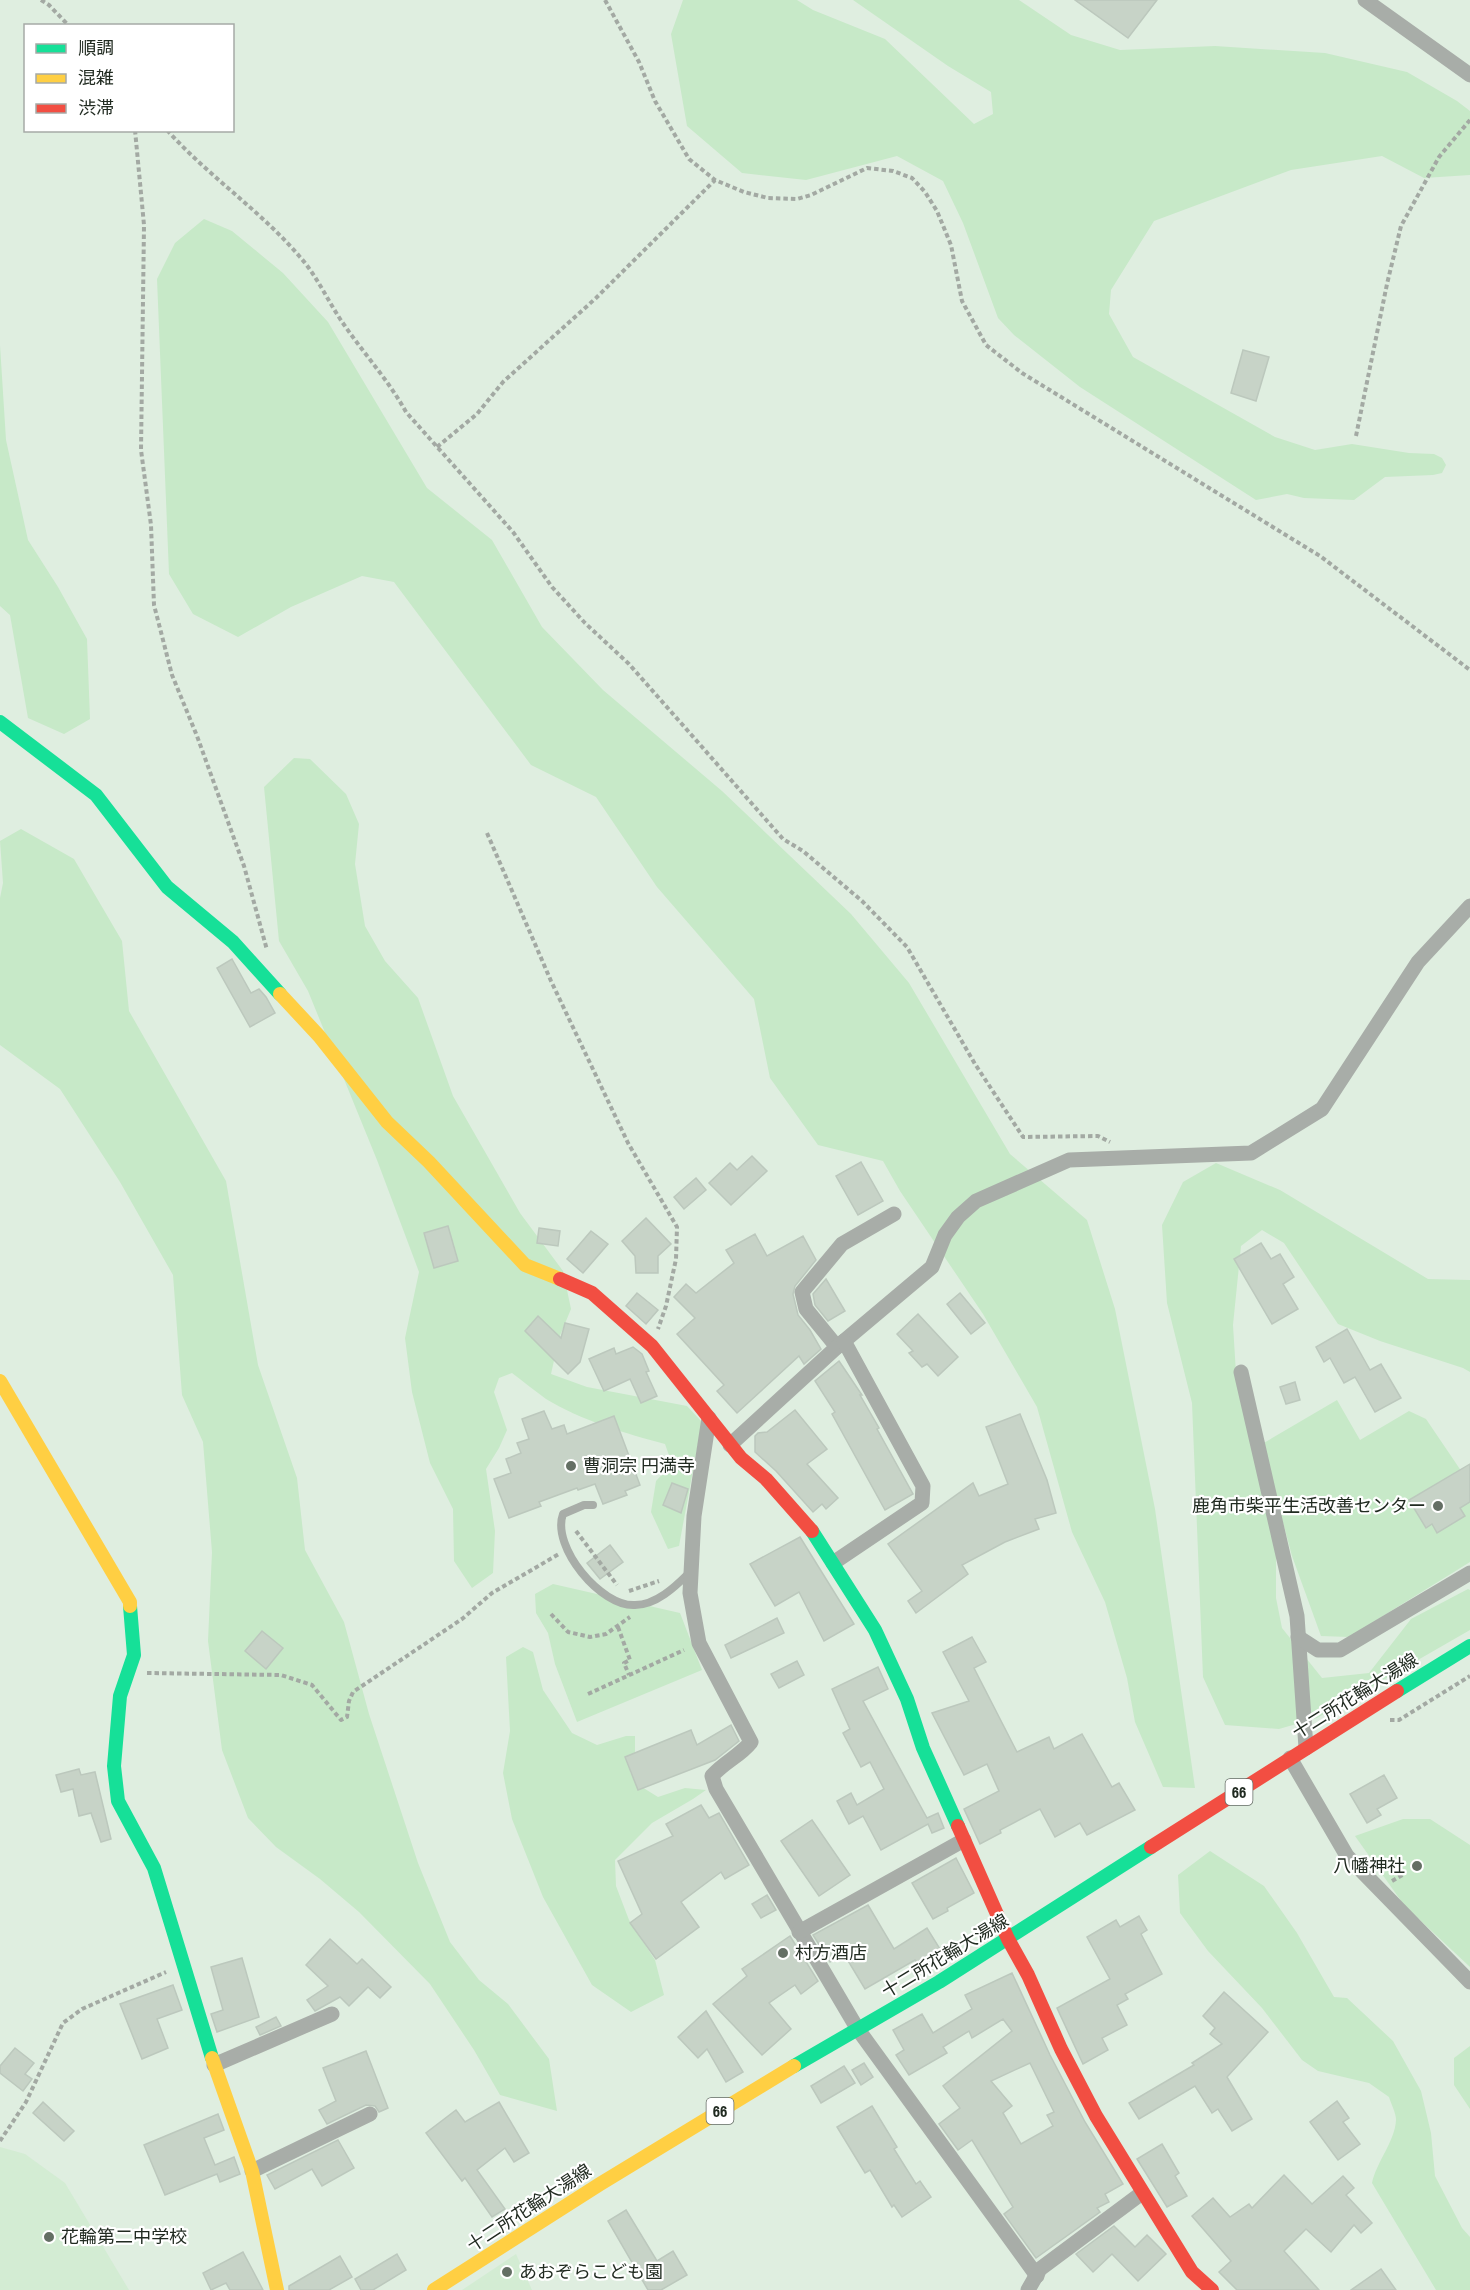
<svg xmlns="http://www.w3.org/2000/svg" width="1470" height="2290" font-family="'Archivo Narrow','Noto Sans JP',sans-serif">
  <rect width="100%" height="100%" fill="#dfeee0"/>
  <g fill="#d3ecd3">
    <polygon points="0,2147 25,2154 65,2183 129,2290 0,2290"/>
    <polygon points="516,2254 532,2290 462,2290"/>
  </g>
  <g fill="#c7e9c8">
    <polygon points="683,0 797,0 813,10 885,39 974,124 993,114 991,92 948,66 853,0 1019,0 1071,35 1120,50 1215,46 1325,53 1407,72 1457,101 1470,111 1470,175 1424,178 1382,156 1291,170 1154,221 1111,290 1109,314 1133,357 1275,437 1315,450 1352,444 1409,453 1434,454 1442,458 1446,465 1442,473 1433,475 1385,477 1354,500 1304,498 1287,494 1256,500 1080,387 1014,335 998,318 963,223 943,181 897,156 806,180 742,173 687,126 671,34"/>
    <polygon points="204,219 232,231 283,273 328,322 427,488 492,540 542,627 603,690 722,791 851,914 909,983 1010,1154 1087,1220 1115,1309 1155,1509 1195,1788 1163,1787 1135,1722 1127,1678 1105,1602 1072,1532 1037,1407 983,1314 900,1191 883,1161 818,1145 770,1078 754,999 657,887 596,797 531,765 394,582 362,576 291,607 238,637 193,614 169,574 157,279 175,243"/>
    <polygon points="0,345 6,440 28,540 58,587 87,639 90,719 64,734 28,718 10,615 0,606"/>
    <path d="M294,758L310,759L346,794L359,824L355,864L365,926L385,961L418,998L453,1096L520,1213L563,1271L571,1309L559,1338L551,1374L587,1387L687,1406L702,1422L679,1546L668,1549L651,1512L656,1481L672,1464L665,1444C627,1434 580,1420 546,1399C535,1391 524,1382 512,1373L499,1378L494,1392L507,1430L499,1448L486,1469L495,1531L493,1573L472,1588L454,1561L453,1509L430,1463L412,1392L405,1338L419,1272L377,1160L308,991L279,941L264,787Z"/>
    <polygon points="21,829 74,859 122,941 129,1011 226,1181 258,1365 297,1478 305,1550 344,1622 369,1714 418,1863 450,1942 479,1980 508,2004 549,2059 557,2111 500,2095 474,2050 430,1984 359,1912 320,1879 276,1847 248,1818 222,1750 208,1641 212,1552 203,1442 182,1395 173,1275 120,1182 60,1089 0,1045 0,898 3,883 0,841"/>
    <polygon points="1216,1163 1280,1190 1428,1279 1470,1280 1470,1372 1463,1368 1380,1341 1338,1324 1284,1243 1262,1230 1241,1246 1233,1325 1236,1373 1276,1519 1276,1598 1282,1628 1322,1678 1369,1673 1411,1619 1468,1589 1470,1590 1470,1630 1317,1718 1279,1729 1225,1725 1203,1677 1192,1403 1167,1303 1162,1225 1183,1182"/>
    <polygon points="1337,1400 1360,1440 1409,1411 1426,1419 1470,1484 1470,1562 1349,1637 1321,1636 1292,1556 1262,1444"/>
    <polygon points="553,1584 680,1613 702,1670 577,1722 555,1664 548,1633 536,1613 535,1594"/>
    <polygon points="523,1647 533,1652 543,1690 572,1733 597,1745 626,1736 635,1736 635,1752 630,1772 637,1784 658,1797 685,1788 706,1790 693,1799 652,1823 615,1860 616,1886 629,1920 655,1960 664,1995 631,2012 592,1985 543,1897 512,1819 503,1773 510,1731 506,1657"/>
    <polygon points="1403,1819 1430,1819 1470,1845 1470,1967 1404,1905 1355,1836"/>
    <path d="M1210,1851L1264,1886L1297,1933L1334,1997L1347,1998L1393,2041L1421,2091L1431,2133L1435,2176L1462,2228L1470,2237V2290H1436L1372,2183C1376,2163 1395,2141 1396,2120C1396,2113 1391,2104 1389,2097L1369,2083L1318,2071L1302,2060L1262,2008L1208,1951L1180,1913L1178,1875Z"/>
    <polygon points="1470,2046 1470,2109 1454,2085 1454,2058"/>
  </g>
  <g fill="#c7d3c7" stroke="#bcc8bd" stroke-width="1.5" fill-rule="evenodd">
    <polygon points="1075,0 1157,0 1128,38"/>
    <polygon points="1243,350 1269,357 1256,401 1231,393"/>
    <polygon points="232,959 251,993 259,989 266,997 275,1013 250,1027 217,968"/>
    <polygon points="752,1156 767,1171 731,1205 709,1183 730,1163 737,1170"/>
    <polygon points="861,1162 883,1201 858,1215 836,1176"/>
    <polygon points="696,1178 706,1190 684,1209 674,1197"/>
    <polygon points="646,1218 671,1244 658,1256 658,1273 636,1273 635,1256 622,1241"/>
    <polygon points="448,1226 458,1261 434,1268 424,1233"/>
    <polygon points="539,1228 560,1231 558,1246 537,1243"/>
    <polygon points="591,1231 608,1244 583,1273 567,1259"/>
    <polygon points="755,1234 767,1256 803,1236 816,1260 795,1286 793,1294 798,1315 810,1330 821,1349 804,1364 799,1356 737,1413 717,1391 724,1385 677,1334 695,1318 674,1297 686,1284 696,1293 734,1263 726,1250"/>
    <polygon points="1261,1243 1271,1259 1280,1254 1294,1277 1283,1284 1298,1309 1272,1324 1234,1259"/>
    <polygon points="826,1279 845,1311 828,1321 815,1305 813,1294"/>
    <polygon points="637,1293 658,1310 646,1324 626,1306"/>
    <polygon points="960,1293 985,1323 971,1334 947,1304"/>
    <polygon points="918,1314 958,1357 938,1376 927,1364 922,1367 909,1353 913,1351 897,1334"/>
    <polygon points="538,1316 561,1338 565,1323 589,1329 580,1362 568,1374 525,1331"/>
    <polygon points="1347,1329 1370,1370 1381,1364 1401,1398 1375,1412 1355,1377 1344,1383 1330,1358 1324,1362 1316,1347"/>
    <polygon points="633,1347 642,1354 649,1371 646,1372 657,1396 641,1403 630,1379 604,1391 589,1359 614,1348 616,1354"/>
    <polygon points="839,1361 862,1395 860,1395 879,1428 877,1429 913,1494 885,1510 832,1414 835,1412 815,1381"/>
    <polygon points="1295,1382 1300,1400 1286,1404 1280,1387"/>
    <polygon points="795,1410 827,1449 807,1464 838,1498 826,1509 822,1504 813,1512 776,1471 755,1452 755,1436 758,1433 767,1432"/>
    <polygon points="544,1411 552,1429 564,1425 567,1434 614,1416 640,1485 625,1491 627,1495 603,1504 595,1484 578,1490 577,1488 539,1502 541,1506 509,1518 494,1479 511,1473 506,1459 521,1453 517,1443 529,1439 522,1419"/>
    <polygon points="1020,1414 1047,1480 1056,1513 1035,1519 1039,1529 1005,1542 962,1565 968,1574 916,1613 908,1601 922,1591 888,1544 973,1483 979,1496 1008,1484 986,1427"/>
    <polygon points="1470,1464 1470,1502 1460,1508 1465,1516 1437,1533 1432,1524 1426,1528 1409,1500"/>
    <polygon points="672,1483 688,1489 681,1513 663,1505"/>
    <polygon points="800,1537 854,1624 824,1641 799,1592 775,1606 750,1564"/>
    <polygon points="610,1545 623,1562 600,1579 587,1563"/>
    <polygon points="777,1618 784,1633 731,1658 725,1645"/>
    <polygon points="262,1631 283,1648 266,1669 245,1651"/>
    <polygon points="972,1637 986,1662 974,1668 1017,1752 1049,1737 1054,1749 1082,1734 1112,1787 1119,1783 1135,1810 1087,1835 1080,1823 1055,1837 1040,1809 1000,1830 1001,1833 980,1844 964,1809 999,1791 987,1764 964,1775 932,1713 969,1701 943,1652"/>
    <polygon points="797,1661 804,1675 779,1688 771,1674"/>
    <polygon points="878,1667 888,1689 863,1701 927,1818 938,1813 944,1828 932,1833 928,1824 881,1850 863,1816 849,1824 837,1801 851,1793 857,1805 884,1789 870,1762 861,1767 843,1733 850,1729 832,1689"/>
    <polygon points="731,1725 739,1741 715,1760 638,1790 625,1757 691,1730 697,1745"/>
    <polygon points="79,1769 81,1775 95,1772 111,1839 101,1842 91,1813 79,1816 73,1789 61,1792 56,1775"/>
    <polygon points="1384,1775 1397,1798 1377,1809 1381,1815 1367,1823 1350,1794"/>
    <polygon points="701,1805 709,1818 719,1813 749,1865 725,1879 721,1872 681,1902 699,1927 656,1959 630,1923 642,1914 618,1861 673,1836 666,1824"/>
    <polygon points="812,1820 850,1875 819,1896 781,1841"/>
    <polygon points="956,1858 974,1893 947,1908 948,1911 933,1919 912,1883"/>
    <polygon points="767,1895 776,1910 761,1918 752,1904"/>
    <polygon points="868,1905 894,1949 927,1928 940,1949 918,1964 915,1960 865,1989 844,1954 830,1962 813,1935"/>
    <polygon points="1139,1916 1147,1930 1141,1934 1162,1974 1125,1994 1128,1999 1117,2005 1127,2025 1102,2038 1108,2050 1083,2064 1057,2008 1110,1979 1087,1937 1116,1920 1120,1927"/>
    <polygon points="790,1936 818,1981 801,1994 795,1985 769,2003 791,2029 762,2055 713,2004 747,1976 742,1969"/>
    <polygon points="330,1939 357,1964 362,1959 391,1987 380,1998 368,1987 349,2006 340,1997 315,2011 307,2000 328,1986 306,1965"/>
    <polygon points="242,1958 259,2017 217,2032 211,2014 223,2010 211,1967"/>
    <path d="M1012,1973L1050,2055L1085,2122L1123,2184L1105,2194L1109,2202L1097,2208L1100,2212L1036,2258L1004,2214L1013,2207L972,2140L958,2150L939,2124L960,2108L943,2086L1012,2031L1003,2019L972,2038L969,2031L943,2047L947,2053L909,2075L896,2055L904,2050L893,2030L922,2014L933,2033L972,2009L965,1995ZM1030,2063L1054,2112L1047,2115L1053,2126L1021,2144L1003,2113L1012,2106L991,2081Z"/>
    <polygon points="173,1985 182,2010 157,2019 168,2048 142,2059 120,2004"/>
    <polygon points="1224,1992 1268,2032 1227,2077 1252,2119 1232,2131 1218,2109 1212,2113 1195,2086 1139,2119 1129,2103 1194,2065 1192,2063 1222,2044 1210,2034 1215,2028 1203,2016"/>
    <polygon points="706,2011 743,2072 726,2082 707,2049 698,2058 678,2037"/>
    <polygon points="276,2017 281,2026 260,2035 256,2027"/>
    <polygon points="15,2048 34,2063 25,2074 32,2079 23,2091 0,2073 0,2066"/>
    <polygon points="366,2051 388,2108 379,2112 375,2106 366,2105 327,2124 319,2110 336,2101 323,2068"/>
    <polygon points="864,2063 873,2077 861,2085 852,2070"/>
    <polygon points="844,2066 855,2083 821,2103 811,2086"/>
    <polygon points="1337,2101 1349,2118 1343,2122 1360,2144 1338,2160 1310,2122"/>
    <polygon points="43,2102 74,2131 64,2141 33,2113"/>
    <polygon points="499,2102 529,2153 514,2162 505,2148 477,2170 505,2209 492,2217 465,2178 462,2181 426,2133 456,2110 465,2122"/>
    <polygon points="872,2106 897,2147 894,2149 916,2184 920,2181 931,2197 902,2217 894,2205 892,2207 870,2170 865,2173 837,2127"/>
    <polygon points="218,2114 224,2130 204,2138 215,2165 234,2157 240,2174 220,2182 217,2174 165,2195 144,2145"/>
    <polygon points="338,2140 354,2168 322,2186 312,2169 275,2189 267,2175"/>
    <polygon points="1162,2144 1179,2173 1175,2176 1187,2196 1167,2207 1137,2159"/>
    <polygon points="1284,2175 1312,2204 1343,2176 1354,2188 1346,2195 1372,2223 1361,2233 1354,2225 1331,2252 1306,2229 1284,2251 1319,2290 1237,2290 1219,2272 1231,2261 1192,2216 1213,2198 1230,2217 1249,2204 1252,2208"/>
    <polygon points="626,2210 657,2261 673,2251 687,2275 661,2290 648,2290 608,2221"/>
    <polygon points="1114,2226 1135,2247 1147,2235 1166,2254 1138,2281 1112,2254 1093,2272 1076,2254"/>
    <polygon points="243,2252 263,2290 230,2290 226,2283 211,2290 203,2273"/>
    <polygon points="397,2254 406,2270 373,2290 361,2290 355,2279"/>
    <polygon points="340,2256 352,2277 329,2290 289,2290 289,2286"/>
    <polygon points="1381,2269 1396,2290 1351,2290"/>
  </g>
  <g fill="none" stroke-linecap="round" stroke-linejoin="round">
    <g stroke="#a3a9a3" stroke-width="4" stroke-dasharray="4.5 3" stroke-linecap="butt">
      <polyline points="41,0 49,5 69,26"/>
      <polyline points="605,0 639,62 655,101 689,159 715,180 744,192 768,198 797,199 811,195 867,168 893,171 912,178 925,192 937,211 951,245 962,301 986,345 1022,373 1320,556 1470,670"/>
      <polyline points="135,130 144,225 141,450 151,525 154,605 172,675 197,736 244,866 267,950"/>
      <path d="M167,130C208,176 260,210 300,257C318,277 329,304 345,326C365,355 389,381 406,412L513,532L552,587L585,623L629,664L783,839L803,851L862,901L907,947L975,1064L1023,1137L1098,1136L1110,1142"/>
      <polyline points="1356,436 1387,284 1401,226 1439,157 1470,120"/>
      <polyline points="437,447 477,414 503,382 596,298 715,180"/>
      <polyline points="487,833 551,981 628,1143 677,1227 676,1259 666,1306 658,1329"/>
      <polyline points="576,1531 617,1585"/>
      <polyline points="629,1591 659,1581"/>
      <polyline points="551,1614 568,1632 590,1637 606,1634 630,1617"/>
      <polyline points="618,1627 630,1660 624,1663 629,1675"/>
      <polyline points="147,1673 281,1675 312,1685 341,1720 347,1717 349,1701 353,1692 462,1619 492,1593 559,1554"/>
      <polyline points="588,1694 684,1650"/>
      <polyline points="1390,1720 1399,1720 1470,1676"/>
      <polyline points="1392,1881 1404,1874"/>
      <polyline points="0,2141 26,2102 63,2023 82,2009 166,1972"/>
    </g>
    <path stroke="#a8ada8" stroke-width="8" d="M593,1505H584L563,1514C551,1547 601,1607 635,1605C656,1605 675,1587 689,1573"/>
    <g stroke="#a8ada8" stroke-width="15">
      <polyline points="1365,0 1470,75"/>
      <polyline points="837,1347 806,1309 802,1292 842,1244 894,1214"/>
      <polyline points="1241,1372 1297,1616 1306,1748"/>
      <path d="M709,1418L694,1516L690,1593L699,1643L751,1742C740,1756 724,1762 712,1776L716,1789L857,2028L1037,2276"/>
      <polyline points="730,1445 837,1347 932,1267 945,1235 958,1217 976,1201 1069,1160 1251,1153 1322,1109 1418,962 1470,906"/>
      <polyline points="833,1563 922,1503 923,1486 844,1341"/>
      <polyline points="1298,1637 1318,1650 1340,1650 1470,1573"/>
      <polyline points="1290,1758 1347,1856 1470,1982"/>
      <polyline points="799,1932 964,1840"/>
      <polyline points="214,2065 332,2014"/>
      <polyline points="252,2171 370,2114"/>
      <polyline points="1028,2290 1040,2269 1142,2193"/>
    </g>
    <g stroke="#16e098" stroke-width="14">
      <polyline points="0,722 96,795 167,887 233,942 280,994"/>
      <polyline points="812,1531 875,1630 907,1699 923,1748 958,1826"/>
      <polyline points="130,1606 134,1655 120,1696 114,1766 118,1801 154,1868 212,2058"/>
      <polyline points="1397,1691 1470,1646"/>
      <polyline points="794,2066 939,1982 1151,1847"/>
    </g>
    <g stroke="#ffcf43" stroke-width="14">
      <polyline points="280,994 319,1036 387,1122 429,1162 525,1265 560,1279"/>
      <polyline points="0,1381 130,1602 130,1606"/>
      <polyline points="212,2058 252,2171 277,2290"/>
      <polyline points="434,2290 600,2184 794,2066"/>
    </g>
    <g stroke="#f24e42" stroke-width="14">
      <polyline points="560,1279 592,1293 652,1346 741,1458 766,1479 812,1531"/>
      <polyline points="958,1826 1008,1939 1028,1975 1061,2049 1096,2116 1192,2272 1212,2290"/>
      <polyline points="1151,1847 1397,1691"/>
    </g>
  </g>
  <g fill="#646f64" stroke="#fff" stroke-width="2">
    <circle cx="571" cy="1466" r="6"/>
    <circle cx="1438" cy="1506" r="6"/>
    <circle cx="1417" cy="1866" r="6"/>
    <circle cx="783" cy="1953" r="6"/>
    <circle cx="49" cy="2237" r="6"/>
    <circle cx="507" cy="2272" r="6"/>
  </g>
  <g text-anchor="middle" stroke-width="4.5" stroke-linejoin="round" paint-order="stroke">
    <g fill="#fff" stroke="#646b64" stroke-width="1.5">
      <rect x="1225.5" y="1779" width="27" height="26" rx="4.5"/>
      <rect x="706.5" y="2098" width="27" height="26" rx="4.5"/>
    </g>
    <g font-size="16" font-weight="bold" fill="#212b21">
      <text x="1239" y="1798">66</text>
      <text x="720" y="2117">66</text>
    </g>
    <g font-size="18" fill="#212b21" stroke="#fff" text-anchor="start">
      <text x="583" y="1472">曹洞宗 円満寺</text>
      <text x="1426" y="1512" text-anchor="end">鹿角市柴平生活改善センター</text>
      <text x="1405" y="1872" text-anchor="end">八幡神社</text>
      <text x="795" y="1959">村方酒店</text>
      <text x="61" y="2243">花輪第二中学校</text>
      <text x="519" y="2278">あおぞらこども園</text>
    </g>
    <g font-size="18" fill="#212b21" stroke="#fff">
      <text transform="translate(1355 1696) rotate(-32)" y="6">十二所花輪大湯線</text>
      <text transform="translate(945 1956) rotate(-31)" y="6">十二所花輪大湯線</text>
      <text transform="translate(529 2208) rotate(-33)" y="6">十二所花輪大湯線</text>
    </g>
  </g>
  <rect x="24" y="24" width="210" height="108" fill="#ffffff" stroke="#a6aaa6" stroke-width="1.5"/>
  <rect x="36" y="44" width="30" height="9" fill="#16e098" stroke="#a6aaa6" stroke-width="1.5"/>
  <text x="78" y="54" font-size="18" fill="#212b21">順調</text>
  <rect x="36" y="74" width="30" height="9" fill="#ffcf43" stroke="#a6aaa6" stroke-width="1.5"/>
  <text x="78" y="84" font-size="18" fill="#212b21">混雑</text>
  <rect x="36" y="104" width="30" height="9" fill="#f24e42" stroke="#a6aaa6" stroke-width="1.5"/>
  <text x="78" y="114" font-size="18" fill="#212b21">渋滞</text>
</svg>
